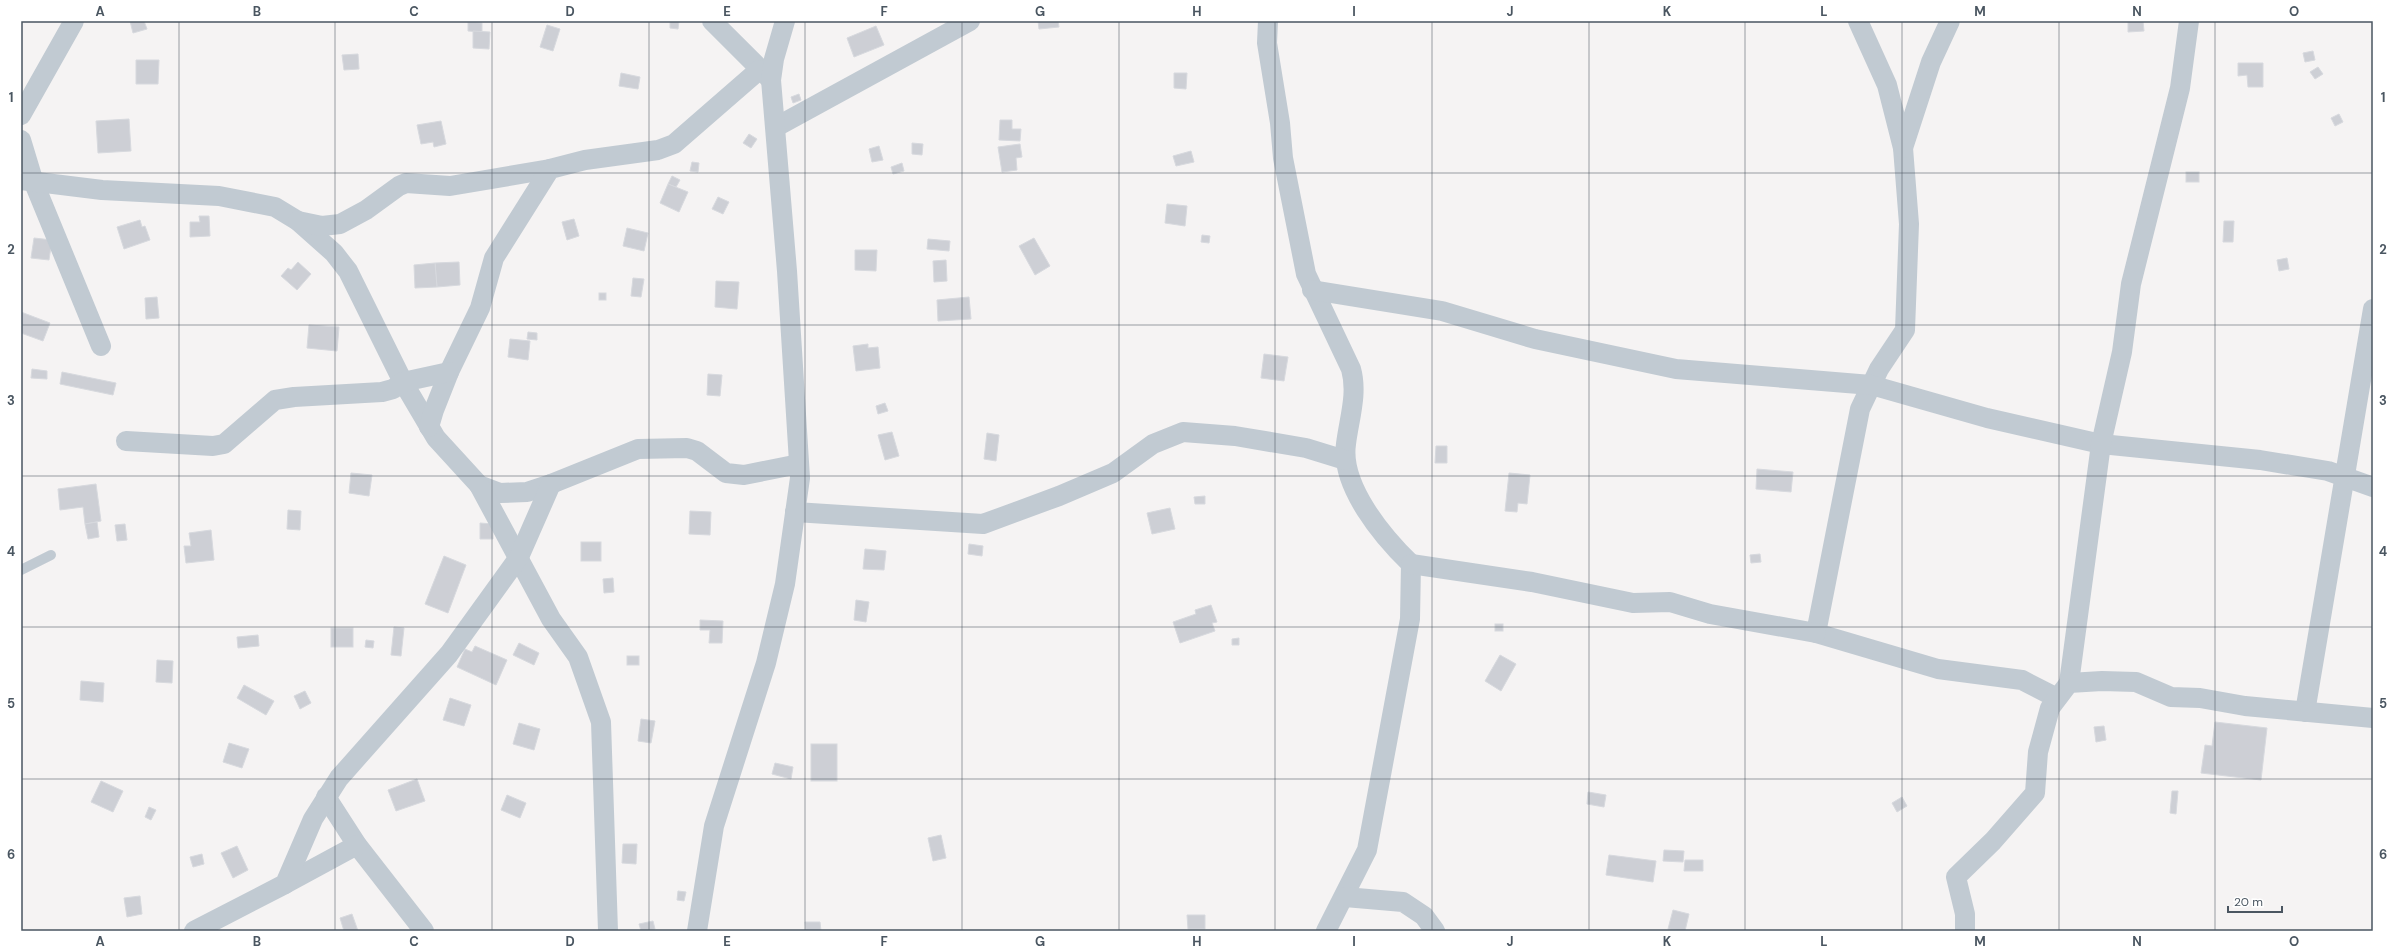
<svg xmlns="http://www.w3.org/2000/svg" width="2394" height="952" font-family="'DM Sans',sans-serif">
  <rect width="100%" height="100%" fill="#f5f3f3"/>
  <g fill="#cdcfd5" stroke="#d7d9de">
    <polygon points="130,21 144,21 147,29 133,33"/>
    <polygon points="670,21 679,21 678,29 670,28"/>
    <polygon points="1038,21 1058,21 1059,27 1039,29"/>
    <polygon points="2128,21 2143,21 2144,31 2128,32"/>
    <polygon points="468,22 482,23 482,32 468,31"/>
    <polygon points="547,25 560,29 553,51 540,47"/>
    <polygon points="876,26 884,45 854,57 847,38"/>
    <polygon points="473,31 490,32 489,49 473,48"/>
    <polygon points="2313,51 2315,60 2305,62 2303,53"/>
    <polygon points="358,54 359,69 344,70 342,55"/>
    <polygon points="136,60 159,60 158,84 136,84"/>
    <polygon points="2238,63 2263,63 2263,87 2248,87 2247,75 2238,76"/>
    <polygon points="2318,67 2323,74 2315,79 2310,72"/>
    <polygon points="621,73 640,77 638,89 619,86"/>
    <polygon points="1174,73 1187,73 1186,89 1174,88"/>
    <polygon points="799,94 801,100 793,103 791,97"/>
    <polygon points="2339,114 2343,122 2335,126 2331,118"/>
    <polygon points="129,119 131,151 98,153 96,121"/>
    <polygon points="1000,120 1012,120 1012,129 1021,129 1020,141 999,140"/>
    <polygon points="441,121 446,144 434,147 433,142 421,144 417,125"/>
    <polygon points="749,134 757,139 751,148 743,143"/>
    <polygon points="912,143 923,144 922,155 912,154"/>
    <polygon points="1020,144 1022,157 1016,158 1017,170 1002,172 998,147"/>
    <polygon points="879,146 883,160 872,162 869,149"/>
    <polygon points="1191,151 1194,162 1176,166 1173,156"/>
    <polygon points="692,162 699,163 698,172 690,171"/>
    <polygon points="902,163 904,171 893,174 891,167"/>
    <rect x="2186" y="172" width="13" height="10"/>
    <polygon points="672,176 680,180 676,187 668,184"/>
    <polygon points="668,184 688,192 679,212 660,203"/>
    <polygon points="718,197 729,202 723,214 712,209"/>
    <polygon points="1167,204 1187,206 1185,226 1165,223"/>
    <polygon points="199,216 209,216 210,236 190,237 190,222 200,222"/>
    <polygon points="574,219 579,236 567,240 562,222"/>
    <polygon points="140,220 142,227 145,226 150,240 124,249 117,227"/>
    <polygon points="2224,221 2234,221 2233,242 2223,242"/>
    <polygon points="627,228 648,233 644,251 623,246"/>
    <polygon points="1202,235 1210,236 1209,243 1201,242"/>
    <polygon points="34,238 52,240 49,260 31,258"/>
    <polygon points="1034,238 1050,266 1035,275 1019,246"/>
    <polygon points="928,239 950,241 949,251 927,249"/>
    <polygon points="855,250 877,250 876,271 855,270"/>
    <polygon points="2287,258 2289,269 2279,271 2277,260"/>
    <polygon points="946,260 947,281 934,282 933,261"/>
    <polygon points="298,262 311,274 297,290 281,276 288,268 291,270"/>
    <polygon points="459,262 460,285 437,287 435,263"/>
    <polygon points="435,263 437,287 415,288 414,265"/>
    <polygon points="633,278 644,279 641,297 631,296"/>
    <polygon points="716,281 739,282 737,309 715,307"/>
    <rect x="599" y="293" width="7" height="7"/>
    <polygon points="157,297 159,318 146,319 145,298"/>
    <polygon points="969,297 971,319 938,321 937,300"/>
    <polygon points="21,312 50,323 43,341 21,333"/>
    <polygon points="309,325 339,327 337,351 307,348"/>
    <polygon points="528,332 537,333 537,340 527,339"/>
    <polygon points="510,339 530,341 528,360 508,357"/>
    <polygon points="868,344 868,348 878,347 880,368 856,371 853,346"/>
    <polygon points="1264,354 1288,357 1284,381 1261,378"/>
    <polygon points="32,369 47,371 47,379 31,378"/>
    <polygon points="62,372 116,383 113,395 60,384"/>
    <polygon points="708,374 722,375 720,396 707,395"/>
    <polygon points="885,403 888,411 878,414 876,406"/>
    <polygon points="892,432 899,456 885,460 878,435"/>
    <polygon points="987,433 999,435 996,461 984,459"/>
    <polygon points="1436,446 1447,446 1447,463 1435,463"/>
    <polygon points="1757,469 1793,472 1791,492 1756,489"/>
    <polygon points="351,473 372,475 369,496 349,493"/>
    <polygon points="1509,473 1530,475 1527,504 1518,503 1517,512 1505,511"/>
    <polygon points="96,484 101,521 85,524 83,507 60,510 58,489"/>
    <polygon points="1205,496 1205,504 1195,504 1194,497"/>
    <polygon points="1170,508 1175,529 1152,534 1147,513"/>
    <polygon points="288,510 301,511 300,530 287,529"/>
    <polygon points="690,511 711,512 710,535 689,534"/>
    <polygon points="97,522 99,537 88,539 85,524"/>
    <polygon points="480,523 493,524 493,539 480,539"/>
    <polygon points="125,524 127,540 117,541 115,525"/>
    <polygon points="211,530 214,560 186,563 184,546 191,546 189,533"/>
    <rect x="581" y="542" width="20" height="19"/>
    <polygon points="969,544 983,546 982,556 968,554"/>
    <polygon points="865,549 886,551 884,570 863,569"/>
    <polygon points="1760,554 1761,562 1751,563 1750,555"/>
    <polygon points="444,556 466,565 448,613 425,604"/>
    <polygon points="613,578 614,592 604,593 603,579"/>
    <polygon points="856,600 869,602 866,622 854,620"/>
    <polygon points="1211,605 1217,622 1212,623 1215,631 1180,643 1173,622 1196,614 1195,610"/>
    <polygon points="700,620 723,621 722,643 709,643 710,630 700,630"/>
    <rect x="1495" y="624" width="8" height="7"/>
    <polygon points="394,627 404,628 401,656 391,655"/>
    <rect x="331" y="628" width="22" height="19"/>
    <polygon points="258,635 259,646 238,648 237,637"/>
    <polygon points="1239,638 1239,645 1232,645 1232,639"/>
    <polygon points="366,640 374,641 373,648 365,647"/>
    <polygon points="519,643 539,653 534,665 513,655"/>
    <polygon points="475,646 507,660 496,685 457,667 465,649 472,652"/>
    <polygon points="1500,655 1516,664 1501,691 1485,681"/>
    <rect x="627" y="656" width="12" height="9"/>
    <polygon points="157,660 173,661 172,683 156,682"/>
    <polygon points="81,681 104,683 103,702 80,700"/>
    <polygon points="244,685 274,701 266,715 237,698"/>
    <polygon points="305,691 311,703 300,709 294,696"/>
    <polygon points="450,698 471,705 464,726 443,720"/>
    <polygon points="641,719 655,721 651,743 638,741"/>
    <polygon points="2215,722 2267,728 2261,780 2201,773 2205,745 2212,746"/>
    <polygon points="519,723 540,729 534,750 513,744"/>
    <polygon points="2104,726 2106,740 2096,742 2094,727"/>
    <polygon points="229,743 249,749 242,768 223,762"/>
    <rect x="811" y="744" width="26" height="37"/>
    <polygon points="775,763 793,767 791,779 772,774"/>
    <polygon points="417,779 425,801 396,811 388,790"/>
    <polygon points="101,781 123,791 113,812 91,802"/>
    <polygon points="2172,791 2178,791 2176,814 2170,813"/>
    <polygon points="1588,792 1606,795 1604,807 1587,804"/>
    <polygon points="507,795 526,803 520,818 501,810"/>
    <polygon points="1902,797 1907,806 1897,812 1892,803"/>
    <polygon points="149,807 156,810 151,820 145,817"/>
    <polygon points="941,835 946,858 933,861 928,838"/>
    <polygon points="623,844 637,844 636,864 622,863"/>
    <polygon points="237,846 248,870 233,878 221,853"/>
    <polygon points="1664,850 1684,851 1683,862 1663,861"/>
    <polygon points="202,854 204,864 193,867 190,857"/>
    <polygon points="1609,855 1656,861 1653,882 1606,875"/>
    <polygon points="1685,860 1703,860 1703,871 1684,871"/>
    <polygon points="678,891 686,892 684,901 677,900"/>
    <polygon points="140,896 142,914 127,917 124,898"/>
    <polygon points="1673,910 1689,914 1685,931 1668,929"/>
    <polygon points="352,914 358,931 344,931 340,918"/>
    <polygon points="1187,915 1205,915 1205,929 1188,929"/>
    <polygon points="653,921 655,929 641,931 639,924"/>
    <polygon points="805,922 820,922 821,931 806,931"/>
  </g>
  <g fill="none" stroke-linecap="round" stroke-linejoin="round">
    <polyline stroke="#c1cad2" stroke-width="10" points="21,570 51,555"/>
    <g stroke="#c1cad2" stroke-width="20">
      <polyline points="712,21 770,79"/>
      <path d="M1268,21L1267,43L1280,123L1283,158L1306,274L1351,369C1358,394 1349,419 1346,444C1340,486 1383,537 1411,564L1410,619L1367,850L1326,931"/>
      <polyline points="1858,21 1887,85 1903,148 1909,224 1905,330 1879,369 1860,409 1816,633 1938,669 2022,680 2057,698"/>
      <polyline points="21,115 74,21"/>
      <polyline points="776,127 970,21"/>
      <polyline points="21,140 34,183 101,346"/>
      <polyline points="1903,148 1931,62 1950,21"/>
      <polyline points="21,180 102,190 219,196 275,207 298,221 334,253 348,271 403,382 436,438 479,485 500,493 527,492 551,484 638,449 687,448 697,451 726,473 744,475 799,464"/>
      <polyline points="298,221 322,226 340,224 366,210 399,186 406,183 450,186 550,169"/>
      <polyline points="1312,290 1442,311 1535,339 1676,369 1871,385 1987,418 2101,444 2260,460 2328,471 2373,487"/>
      <polyline points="429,427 434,410 449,372 480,308 494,258 550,169 585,160 658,150 674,144 759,70"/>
      <polyline points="126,441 213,446 224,444 275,400 294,397 382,392 393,389 403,382 449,372"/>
      <polyline points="479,485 551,619 578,657 601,722 608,931"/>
      <polyline points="795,512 983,524 1059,496 1113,473 1153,444 1183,432 1235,436 1306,448 1345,460"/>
      <polyline points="1411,564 1532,582 1633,603 1670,602 1710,614 1816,633"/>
      <polyline points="2069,683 2101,444 2122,352 2131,284 2180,88 2189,21"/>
      <polyline points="2305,712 2373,309"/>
      <polyline points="326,797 357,845 424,931"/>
      <polyline points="285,884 357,845"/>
      <polyline points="1345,897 1403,902 1424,916 1435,931"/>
      <polyline points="194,931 285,884 313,819 339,778 449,654 519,557 551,484"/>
      <polyline points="697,931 714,826 766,663 785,584 800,478 787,271 771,80 774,59 785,21"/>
      <polyline points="1965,931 1965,914 1956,877 1993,841 2035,793 2038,752 2050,708 2069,683 2102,681 2136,682 2171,697 2200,698 2245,706 2373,718"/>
    </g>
  </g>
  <path fill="none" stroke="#4a5661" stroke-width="1" stroke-opacity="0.55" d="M179,21V931M335,21V931M492,21V931M649,21V931M805,21V931M962,21V931M1119,21V931M1275,21V931M1432,21V931M1589,21V931M1745,21V931M1902,21V931M2059,21V931M2215,21V931M21,173H2373M21,325H2373M21,476H2373M21,627H2373M21,779H2373"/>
  <rect width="2394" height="952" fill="none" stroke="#ffffff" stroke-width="44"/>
  <path d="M2228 906v6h54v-6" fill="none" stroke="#4a5661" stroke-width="2"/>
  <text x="2234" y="906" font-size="12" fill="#4a5661" stroke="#ffffff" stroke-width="3" paint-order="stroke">20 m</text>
  <rect x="22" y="22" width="2350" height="908" fill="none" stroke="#4a5661" stroke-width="1.5"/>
  <g font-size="13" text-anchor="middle" font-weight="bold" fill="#4a5661">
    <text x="100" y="16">A</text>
    <text x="257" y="16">B</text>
    <text x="414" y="16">C</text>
    <text x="570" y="16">D</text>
    <text x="727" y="16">E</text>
    <text x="884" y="16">F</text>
    <text x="1040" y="16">G</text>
    <text x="1197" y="16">H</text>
    <text x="1354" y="16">I</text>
    <text x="1510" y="16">J</text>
    <text x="1667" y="16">K</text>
    <text x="1824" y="16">L</text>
    <text x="1980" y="16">M</text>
    <text x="2137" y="16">N</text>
    <text x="2294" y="16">O</text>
    <text x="11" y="102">1</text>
    <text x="2383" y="102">1</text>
    <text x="11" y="254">2</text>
    <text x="2383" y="254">2</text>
    <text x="11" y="405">3</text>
    <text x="2383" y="405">3</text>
    <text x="11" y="556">4</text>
    <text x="2383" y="556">4</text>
    <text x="11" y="708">5</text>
    <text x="2383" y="708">5</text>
    <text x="11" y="859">6</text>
    <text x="2383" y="859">6</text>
    <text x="100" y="946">A</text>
    <text x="257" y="946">B</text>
    <text x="414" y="946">C</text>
    <text x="570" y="946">D</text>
    <text x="727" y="946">E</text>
    <text x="884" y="946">F</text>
    <text x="1040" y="946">G</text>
    <text x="1197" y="946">H</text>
    <text x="1354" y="946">I</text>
    <text x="1510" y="946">J</text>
    <text x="1667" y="946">K</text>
    <text x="1824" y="946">L</text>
    <text x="1980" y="946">M</text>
    <text x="2137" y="946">N</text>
    <text x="2294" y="946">O</text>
  </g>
</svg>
